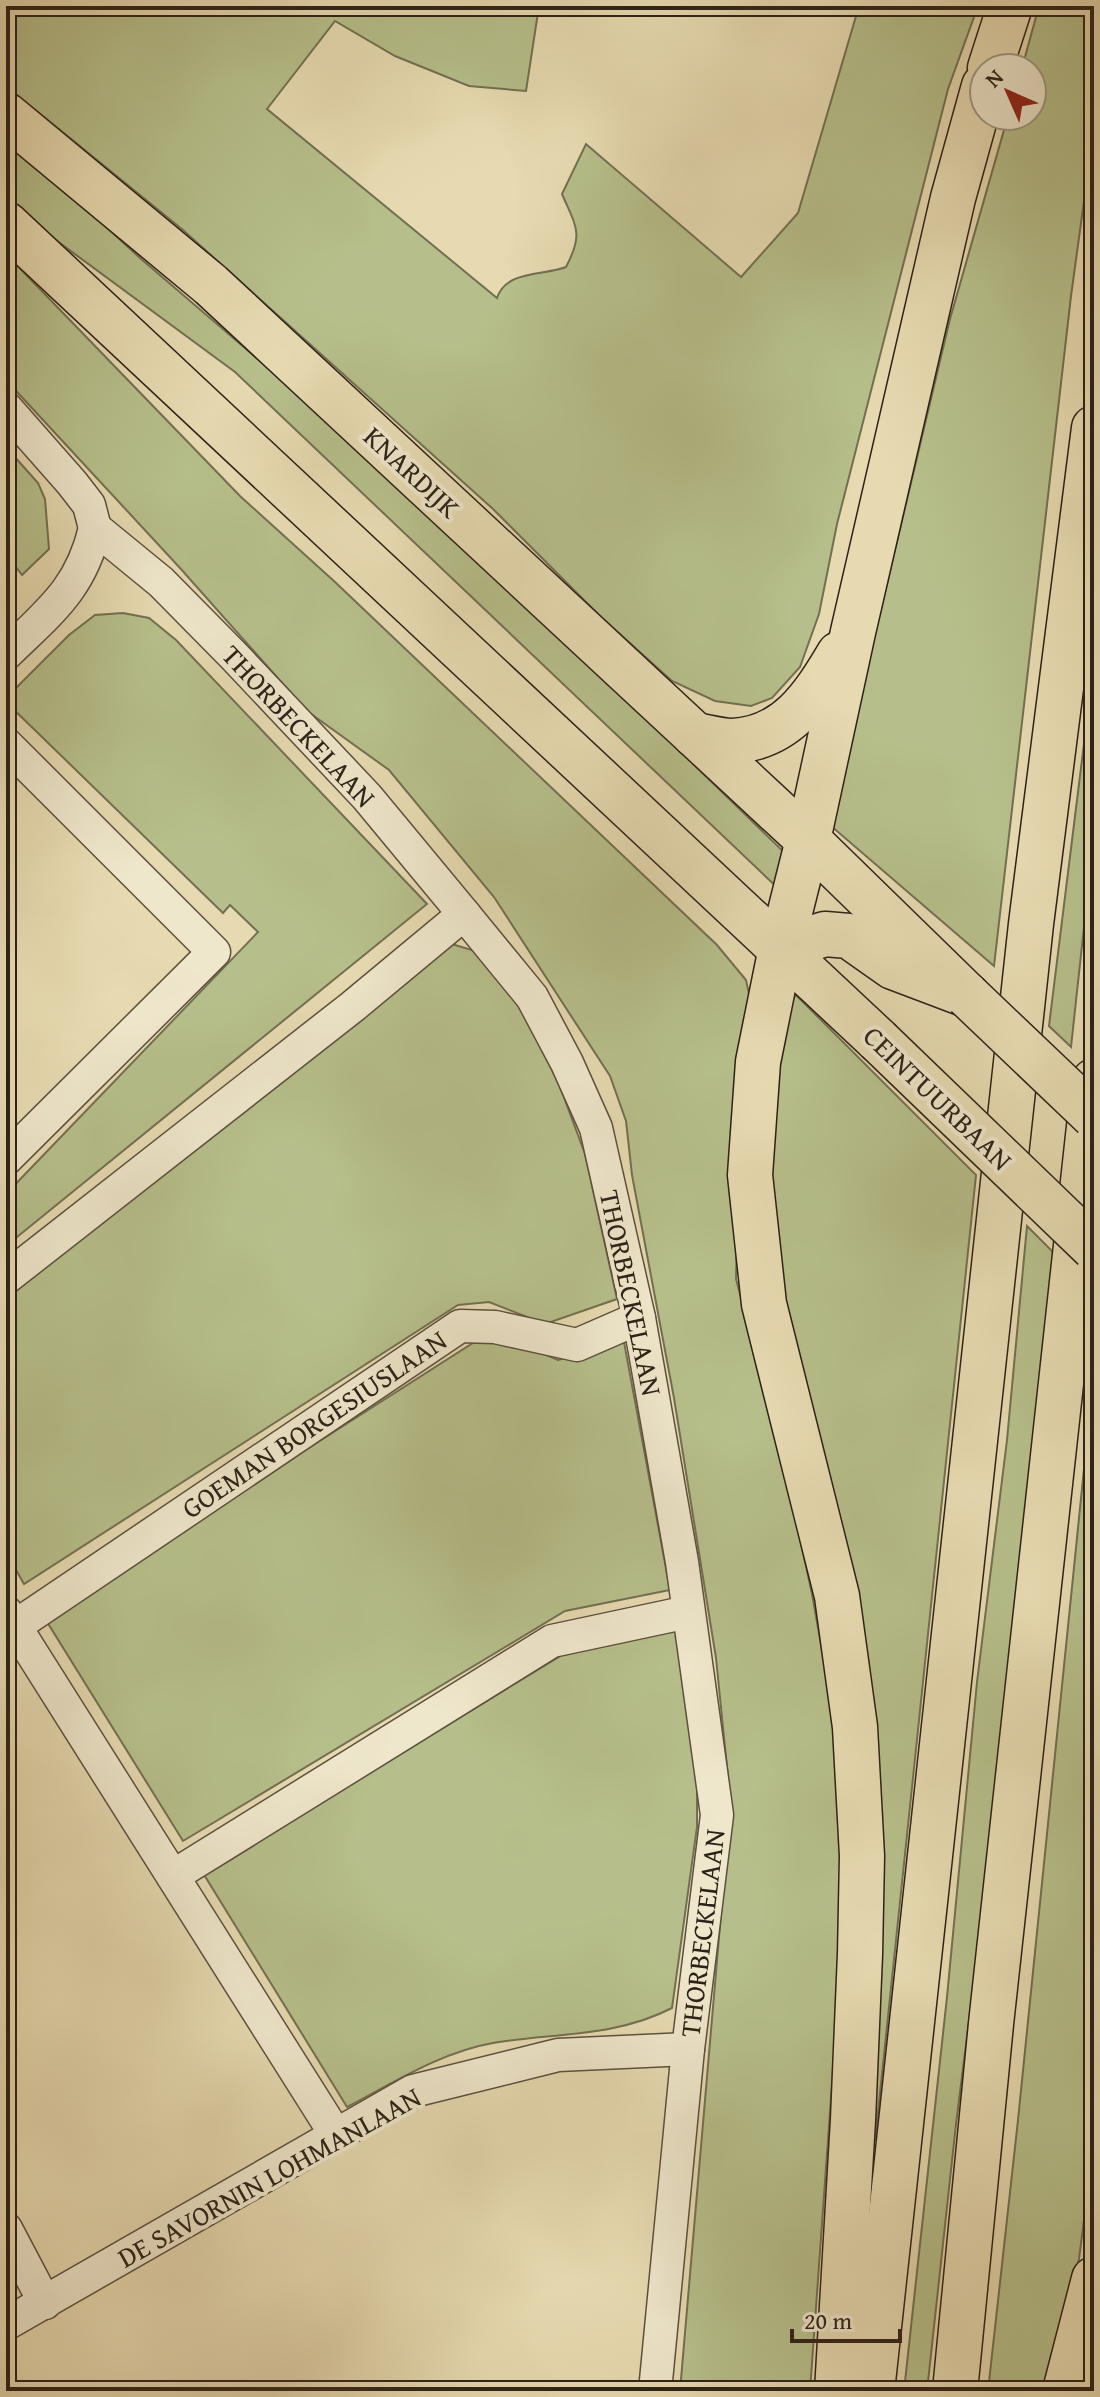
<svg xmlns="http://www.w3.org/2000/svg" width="1100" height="2397" font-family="'Gentium Book Plus',serif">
  <rect width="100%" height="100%" fill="#e7dab1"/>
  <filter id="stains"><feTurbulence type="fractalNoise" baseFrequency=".0025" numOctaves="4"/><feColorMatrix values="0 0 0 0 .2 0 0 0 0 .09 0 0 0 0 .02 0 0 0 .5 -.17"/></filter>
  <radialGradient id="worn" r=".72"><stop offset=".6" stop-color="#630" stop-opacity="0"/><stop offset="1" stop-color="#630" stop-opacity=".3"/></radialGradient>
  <g fill="#b6bf8b" stroke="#727052" stroke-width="2">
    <path d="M6,6H539L526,91L469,86L395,56L335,21L267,109L497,298C506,270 543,276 566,267C584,233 576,227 562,194L586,144L741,277L798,213L859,6H978L948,89L837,524L819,614L800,667L772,698L751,706L715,701L672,681L601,617L493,509L183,230L6,86Z"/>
    <polygon points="1039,6 1094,6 1094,128 1071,296 994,966 824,820 875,634 950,319 1008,116 1032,116 1032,68 1022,68"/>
    <polygon points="6,135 140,258 302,397 654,726 790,858 783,893 235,372 49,235 6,195"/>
    <polygon points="6,254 240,496 335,582 717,945 746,980 753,1012 738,1186 736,1279 780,1446 812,1594 832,1707 843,1860 836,2028 810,2391 680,2391 726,1856 729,1787 716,1658 674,1398 632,1175 626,1121 610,1076 494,897 389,770 307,711 180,568 6,380"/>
    <polygon points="6,447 38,483 45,499 49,549 22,575 6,554"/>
    <polygon points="123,613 149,618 176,640 427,904 6,1246 6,1194 258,932 230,905 223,913 6,702 6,698 69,635 95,615"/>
    <polygon points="1094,663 1094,835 1071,1047 1049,1026"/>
    <polygon points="445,942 482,953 524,1014 559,1084 585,1154 617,1299 545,1324 489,1302 458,1305 24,1584 6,1552 6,1293"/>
    <polygon points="796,995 976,1175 875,2141 877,1968 763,1170 779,1016"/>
    <polygon points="1027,1226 1053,1252 1000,1775 956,2124 927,2391 904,2391 947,1997 977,1682 1007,1440"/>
    <polygon points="505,1338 558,1360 624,1342 670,1590 565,1611 183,1841 44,1617 473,1343"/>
    <polygon points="1094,1370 1094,2160 1088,2189 1079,2259 1044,2391 988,2391 1018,2120"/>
    <path d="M676,1626L697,1759V1827L672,2008C616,2037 554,2033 493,2043C441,2052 393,2083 347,2107L203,1873L572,1649Z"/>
  </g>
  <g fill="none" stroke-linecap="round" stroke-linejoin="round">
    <g stroke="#5c503e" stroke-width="35">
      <g id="street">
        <polyline points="6,408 72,483 89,505 95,528 161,582 234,656 367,797 464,914 532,997 567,1063 596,1128 639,1318 682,1562 717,1815 688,2049 655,2391"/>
        <path d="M6,654C49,612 81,589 95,528"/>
        <polyline points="6,744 214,952 6,1159"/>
        <polyline points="6,1278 352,1007 464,914"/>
        <polyline points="6,1612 336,2135"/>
        <polyline points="14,1627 460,1326 495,1327 577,1345 639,1318"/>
        <polyline points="173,1876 552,1641 688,1612"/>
        <polyline points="6,2229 45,2303"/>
        <polyline points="6,2324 413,2091 558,2055 688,2049"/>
      </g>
    </g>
    <g stroke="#2d2218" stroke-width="47">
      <g id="primary">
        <polyline points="6,115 211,285 808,840 967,995"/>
        <polyline points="6,224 878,1040"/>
      </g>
    </g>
    <g stroke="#2d2218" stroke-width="47">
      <g id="highway">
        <polyline points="990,68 1010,6"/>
        <path d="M695,735C707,737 720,741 732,741C787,739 814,696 839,654"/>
        <polyline points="781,948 825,934 849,936 893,967 967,995"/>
        <polyline points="837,2391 853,2120 860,1954 862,1856 855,1727 837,1596 764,1304 750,1175 758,1062 781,948 808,840 853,632 953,198 984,86"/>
        <polyline points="872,2391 1031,924 1094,428"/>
        <polyline points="955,2391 991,2024 1094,1081"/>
        <polyline points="1065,2391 1094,2279"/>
      </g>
    </g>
    <use href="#street" stroke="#efe7cc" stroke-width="32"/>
    <use href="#primary" stroke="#e7dab1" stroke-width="44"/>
    <use href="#highway" stroke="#e7dab1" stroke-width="44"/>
    <g stroke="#2d2218" stroke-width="47" stroke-linecap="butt">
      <g id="primary-bridge">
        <polyline points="967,995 1094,1116"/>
        <polyline points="878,1040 1094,1248"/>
      </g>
    </g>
    <use href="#primary-bridge" stroke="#e7dab1" stroke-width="44"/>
  </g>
  <g text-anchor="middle" stroke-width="8" stroke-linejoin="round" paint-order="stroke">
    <g font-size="28" fill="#2d2218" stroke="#efe7cc">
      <text transform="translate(412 472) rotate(43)" y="10">KNARDIJK</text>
      <text transform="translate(299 726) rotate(47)" y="10">THORBECKELAAN</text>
      <text transform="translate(938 1098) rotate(44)" y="10">CEINTUURBAAN</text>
      <text transform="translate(631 1293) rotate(78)" y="10">THORBECKELAAN</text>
      <text transform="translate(314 1424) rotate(-34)" y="10">GOEMAN BORGESIUSLAAN</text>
      <text transform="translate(702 1933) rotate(-83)" y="10">THORBECKELAAN</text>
      <text transform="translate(269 2177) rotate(-29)" y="10">DE SAVORNIN LOHMANLAAN</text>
    </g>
  </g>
  <rect width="1100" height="2397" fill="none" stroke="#e7dab1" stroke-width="32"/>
  <rect x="8" y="8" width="1084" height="2381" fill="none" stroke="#2d2218" stroke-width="4"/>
  <rect x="16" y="16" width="1068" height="2365" fill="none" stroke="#2d2218" stroke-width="2"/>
  <g transform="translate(1008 92) rotate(315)"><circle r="38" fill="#efe7cc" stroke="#a19884" stroke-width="2"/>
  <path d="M0-6L14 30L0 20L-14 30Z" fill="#8f2418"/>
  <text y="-12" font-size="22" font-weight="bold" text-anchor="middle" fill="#2d2218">N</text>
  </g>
  <path d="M792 2329v12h108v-12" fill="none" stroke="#2d2218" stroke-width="4"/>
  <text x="804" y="2329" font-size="24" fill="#2d2218" stroke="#efe7cc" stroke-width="6" paint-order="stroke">20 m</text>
  <rect width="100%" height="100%" filter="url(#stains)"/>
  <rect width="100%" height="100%" fill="url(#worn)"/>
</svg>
